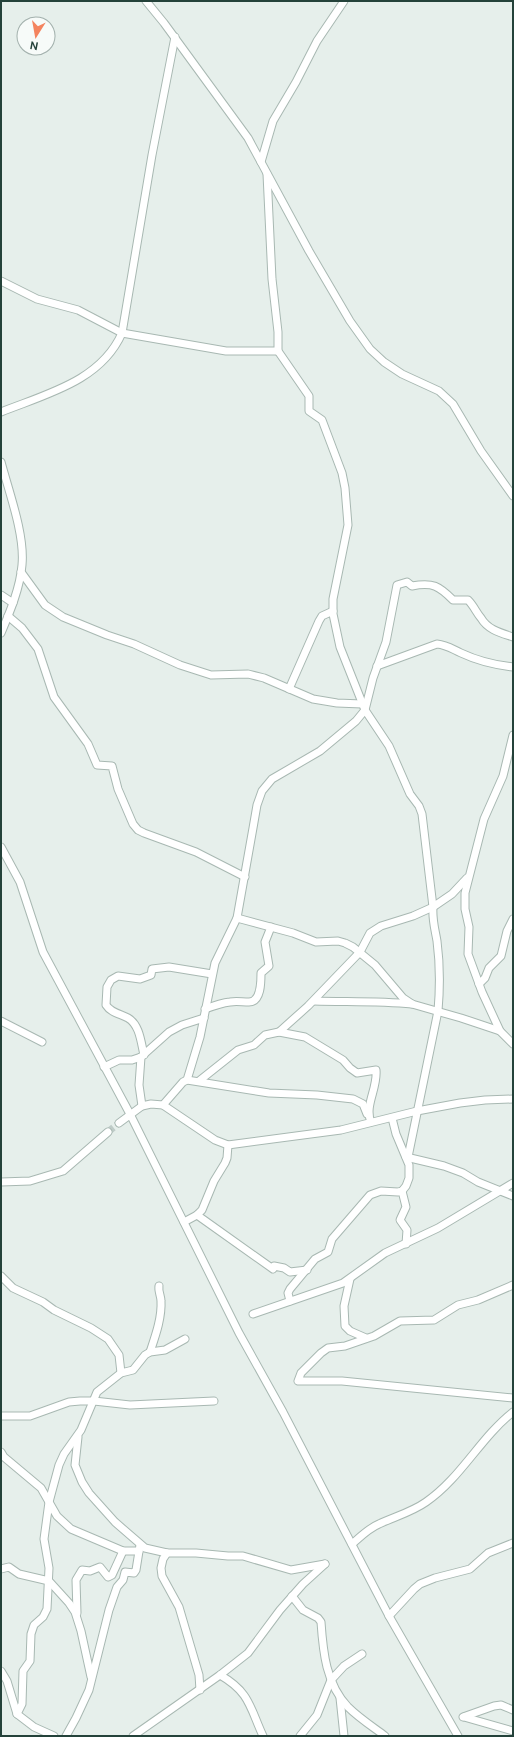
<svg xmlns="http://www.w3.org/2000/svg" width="514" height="1737" font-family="'DM Sans',sans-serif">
  <rect width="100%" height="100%" fill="#e6efeb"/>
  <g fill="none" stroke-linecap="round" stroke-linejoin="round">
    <polyline stroke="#bfccc8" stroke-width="7" stroke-dasharray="7 3.5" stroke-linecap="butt" points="108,1132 119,1123"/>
    <g stroke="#a8b8b2" stroke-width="9">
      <g id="street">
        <polyline points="146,1 164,23 248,138 309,251 350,321 370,349 384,362 402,374 439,391 453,404 481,451 513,496"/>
        <polyline points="261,162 273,121 296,82 317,41 344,1"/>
        <path d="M267,174L272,279L278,332V351L309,396V411L322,420L342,473L345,488L348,525L333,599V614L340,647L365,710L389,746L410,794L419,806L422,814L433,907C432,920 435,929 437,941C440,964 440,988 438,1011L408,1157"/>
        <polyline points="1,281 37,299 78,310 122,333 226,351 278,351"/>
        <path d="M1,412C46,394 101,381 122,333L152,155L175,37"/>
        <path d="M1,462C9,492 25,535 22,565C20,588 10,612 1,633"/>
        <polyline points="21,572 45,605 63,617 107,635 134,644 180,665 211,675 248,674 264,678 313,699 337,703 362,704"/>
        <polyline points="1,595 13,603"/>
        <polyline points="8,616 22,628 38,649 54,697 88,744 97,765 112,766 118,789 133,824 138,830 144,833 196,852 245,877"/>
        <path d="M377,666L437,644C447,645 452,649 461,653C478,661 495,665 513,667"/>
        <polyline points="289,689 319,621 322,616 333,611"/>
        <polyline points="513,735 503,776 484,819 465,893 465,909 469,927 468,954 482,992 500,1031 513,1044"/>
        <polyline points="1,847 20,882 43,952 130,1114 239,1333 283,1412 389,1616 458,1736"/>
        <polyline points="237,918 293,933 316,942 338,941 345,943 353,947 375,965 403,998 412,1004 461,1018 500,1031"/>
        <polyline points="479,984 485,978 489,968 501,956 507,931 513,919"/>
        <path d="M314,1001C347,1002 379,1001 412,1004"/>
        <path d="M205,1009C213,1006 221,1003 230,1002C236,1001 242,1002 249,1002C261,1002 261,983 261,973L269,966L265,942L271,927"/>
        <polyline points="1,1021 42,1042"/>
        <polyline points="279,1032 308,1006 360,952 370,933 381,926 413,916 433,907 452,894 467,878"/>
        <path d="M144,1055C141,1043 140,1025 128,1018C121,1014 111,1013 106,1005L107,987L111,980L118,976L140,979L151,975L152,969L169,967L212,974"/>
        <polyline points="141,1057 139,1085 142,1106"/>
        <polyline points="104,1067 119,1060 132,1060 141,1057 169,1032 182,1025 204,1018"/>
        <polyline points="187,1080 269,1093 317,1095 353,1099 363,1104 367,1114"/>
        <path d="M199,1081L238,1050L254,1045L265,1035L279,1032L305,1037L343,1060L350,1068L357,1073L376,1070C378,1088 364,1106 371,1122"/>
        <path d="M163,1105L183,1082L187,1080L200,1037L215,963L237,918L253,828L257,805L262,791L272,779L320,751L356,721L365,710L373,678L386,642L397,585L407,582L412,586C433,582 439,586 453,600H468C474,606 476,612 481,618C488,630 501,633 513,637"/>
        <polyline points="119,1123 142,1106 151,1104 163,1105 215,1140 228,1145 341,1130 417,1111 460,1103 485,1100 513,1099"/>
        <polyline points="406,1157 444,1166 463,1173 478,1182 513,1196"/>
        <polyline points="1,1182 30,1181 63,1171 108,1132"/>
        <polyline points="402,1191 406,1207 400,1220 407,1230 406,1244"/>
        <polyline points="197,1215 273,1269 274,1266 284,1268 290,1272 307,1270"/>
        <polyline points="184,1222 197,1215 202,1210 214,1181 225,1163 227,1158 228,1145"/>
        <polyline points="1,1276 13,1288 43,1302 54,1310 91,1328 108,1339 119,1355 121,1373"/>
        <polyline points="350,1279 344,1306 345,1326 350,1331 366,1338"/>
        <polyline points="513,1285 478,1300 458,1305 434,1320 400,1321 374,1336 345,1346 328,1348 321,1353 301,1373 298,1381 342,1381 513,1398"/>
        <polyline points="290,1301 288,1293 290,1289 315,1259 328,1252 332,1239 370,1195 381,1191 398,1192 402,1191 406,1186 409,1178 409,1165 396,1134 392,1118"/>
        <polyline points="253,1314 343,1283 385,1253 438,1228 513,1183"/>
        <path d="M150,1352C155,1337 162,1318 161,1301C161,1296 158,1291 159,1286"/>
        <polyline points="1,1416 30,1416 69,1402 80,1401 94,1401 130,1405 214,1401"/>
        <polyline points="78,1437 75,1465 82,1482 89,1493 115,1522 145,1548 167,1553 196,1553 228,1556 243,1556 291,1570 325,1564"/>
        <polyline points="1,1452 4,1457 41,1488 57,1516 71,1529 123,1551 139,1551"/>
        <path d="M352,1544C360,1537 369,1528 379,1524C394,1517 412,1512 426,1502C461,1478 480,1438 513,1412"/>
        <polyline points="167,1553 163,1559 161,1568 162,1576 179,1607 199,1675 200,1690"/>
        <polyline points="1,1569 9,1567 19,1574 49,1581 69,1603 75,1612 81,1631 91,1677"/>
        <path d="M292,1596L303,1610L318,1618L321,1622C323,1652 326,1684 348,1707C359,1718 373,1727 385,1736"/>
        <polyline points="77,1613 76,1580 82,1570 90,1571 100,1567 108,1577 112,1575 123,1551"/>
        <polyline points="389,1616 414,1589 420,1584 435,1578 470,1569 488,1553 513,1543"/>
        <polyline points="1,1671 7,1681 17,1714"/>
        <path d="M220,1675C250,1692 250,1708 263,1736"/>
        <polyline points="340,1698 344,1736"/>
        <polyline points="463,1717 494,1706 501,1705 513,1710"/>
        <polyline points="464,1717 513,1731"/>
        <polyline points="54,1736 34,1727 17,1714 22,1704 23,1671 30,1661 31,1634 34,1625 43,1617 47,1609 49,1568 44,1539 49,1502 59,1465 64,1454 81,1430 97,1392 121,1373 133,1370 145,1355 150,1352 165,1350 185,1339"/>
        <polyline points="66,1736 76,1718 89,1690 109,1610 117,1587 123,1580 125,1572 134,1573 136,1570 140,1545"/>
        <polyline points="133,1736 220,1675 248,1653 280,1610 303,1584 325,1564"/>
        <polyline points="300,1736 317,1715 331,1680 344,1666 362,1654"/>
      </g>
    </g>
    <use href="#street" stroke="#fff" stroke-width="7"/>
  </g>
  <rect width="514" height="1737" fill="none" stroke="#24423a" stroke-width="4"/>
  <g transform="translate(36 36) rotate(191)"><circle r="19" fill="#f7fbf9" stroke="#a3b1ad"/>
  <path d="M0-3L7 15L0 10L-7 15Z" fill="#f4845f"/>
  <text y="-6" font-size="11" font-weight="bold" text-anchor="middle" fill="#24423a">N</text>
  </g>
</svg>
